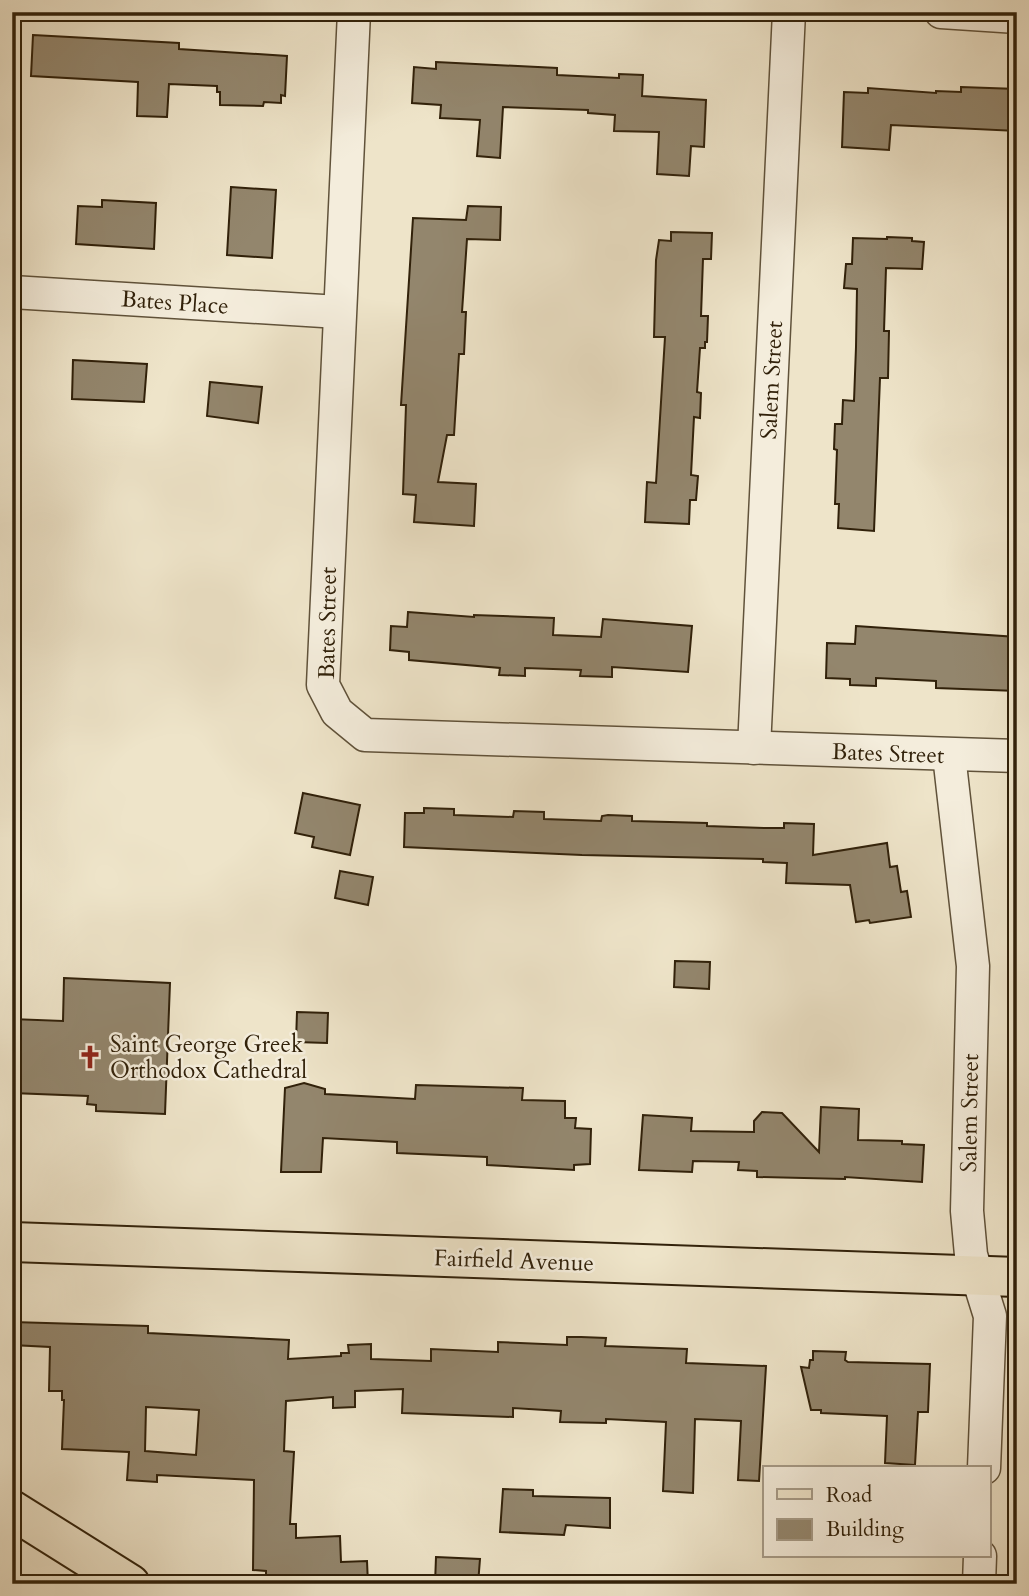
<svg xmlns="http://www.w3.org/2000/svg" width="1029" height="1596" font-family="Cardo,serif">
  <rect width="100%" height="100%" fill="#eee4c9"/>
  <filter id="stains"><feTurbulence type="fractalNoise" baseFrequency=".00286" numOctaves="4"/><feColorMatrix values="0 0 0 0 .2 0 0 0 0 .09 0 0 0 0 .02 0 0 0 .5 -.17"/></filter>
  <radialGradient id="worn" r=".72"><stop offset=".6" stop-color="#630" stop-opacity="0"/><stop offset="1" stop-color="#630" stop-opacity=".3"/></radialGradient>
  <g fill="#93866d" stroke="#31210a" stroke-width="2" fill-rule="evenodd">
    <polygon points="33,35 179,43 179,49 287,56 285,96 281,95 281,103 264,102 263,106 220,105 220,92 217,92 217,86 169,84 167,117 137,116 138,82 31,76"/>
    <polygon points="436,62 557,68 557,75 619,78 619,74 643,75 642,96 706,100 704,147 691,146 689,176 657,174 659,132 614,131 615,115 588,113 588,110 503,107 500,158 477,156 480,120 440,118 441,105 412,103 414,67 436,69"/>
    <polygon points="961,87 1017,89 1017,131 891,125 889,150 842,147 844,92 868,93 868,88 936,93 936,91 961,92"/>
    <polygon points="231,187 276,190 272,258 227,255"/>
    <polygon points="102,200 156,203 154,249 76,244 78,206 102,207"/>
    <polygon points="468,206 501,207 500,240 467,239 462,312 466,312 464,354 459,354 454,435 447,435 438,482 476,484 474,526 414,522 416,495 403,494 406,405 401,405 413,218 466,220"/>
    <polygon points="671,232 712,233 711,259 703,259 701,316 708,316 707,342 705,342 705,348 700,348 697,392 701,393 700,418 694,417 691,475 698,476 696,500 690,500 689,524 645,522 647,482 656,483 665,337 654,337 656,260 659,240 671,241"/>
    <polygon points="887,237 912,238 912,241 924,242 922,269 886,268 884,331 889,331 888,378 880,378 874,531 838,528 839,504 835,504 837,450 834,449 835,424 842,424 843,400 854,401 856,347 857,289 844,288 846,264 852,264 853,238 887,239"/>
    <polygon points="73,360 147,364 144,402 72,399"/>
    <polygon points="210,382 262,387 258,423 207,416"/>
    <polygon points="408,612 474,617 474,615 554,618 553,635 601,637 603,619 692,626 688,672 612,667 612,677 580,676 581,670 525,668 525,676 499,675 500,668 409,660 409,652 390,650 391,626 407,627"/>
    <polygon points="856,626 1017,637 1017,691 936,688 936,681 876,678 876,686 850,685 850,679 826,678 827,643 855,644"/>
    <polygon points="303,793 360,805 350,855 312,847 314,837 295,833"/>
    <polygon points="424,808 454,809 454,815 513,817 514,811 544,812 544,819 601,821 602,816 608,815 632,816 632,821 707,823 707,826 765,828 784,828 784,823 814,824 813,855 887,843 890,867 897,866 901,892 907,891 911,917 870,923 869,920 856,922 850,885 786,883 787,863 763,862 763,859 582,855 404,847 405,813 424,813"/>
    <polygon points="340,871 373,877 368,905 335,898"/>
    <polygon points="675,961 710,962 709,989 674,987"/>
    <polygon points="64,978 170,983 165,1114 96,1111 96,1105 87,1104 88,1096 12,1093 12,1019 63,1021"/>
    <polygon points="297,1012 328,1013 327,1043 296,1042"/>
    <polygon points="304,1083 325,1089 325,1094 415,1099 416,1085 523,1088 522,1100 565,1101 565,1118 576,1118 575,1128 591,1129 590,1164 574,1165 574,1170 487,1165 487,1157 397,1153 397,1142 323,1138 321,1172 281,1172 285,1088"/>
    <polygon points="821,1107 859,1109 858,1140 902,1141 902,1144 924,1145 922,1182 845,1177 845,1179 757,1177 757,1171 738,1170 739,1162 693,1161 692,1172 639,1170 643,1115 692,1118 691,1131 754,1132 754,1121 762,1112 782,1113 819,1152"/>
    <path d="M12,1322L148,1326V1333L289,1340L288,1359L341,1356V1353H349L348,1345L371,1344V1359L431,1361V1349L498,1352V1342L567,1345V1337H581L606,1338L605,1346L687,1349L686,1363L766,1366L759,1481L738,1480L741,1421L695,1419L693,1493L663,1491L666,1422L606,1419V1423L560,1422L561,1411L513,1408V1417L402,1413L403,1389L355,1391V1407L333,1408V1397L286,1401L284,1451L294,1452L290,1524H296V1538L340,1536L341,1562L367,1561L368,1584H289V1575H266V1571L253,1570L254,1480L157,1475V1482L127,1480L129,1452L62,1449L64,1400H62V1391H49L50,1347L12,1345ZM146,1407L199,1410L196,1455L145,1451Z"/>
    <polygon points="813,1351 846,1352 845,1360 848,1362 930,1364 928,1412 918,1412 915,1465 885,1463 887,1416 821,1413 821,1410 811,1410 801,1367 809,1368 810,1360 813,1360"/>
    <polygon points="503,1489 533,1490 533,1496 610,1498 610,1528 566,1525 564,1535 500,1532"/>
    <polygon points="436,1557 480,1559 478,1584 435,1584"/>
  </g>
  <g fill="none" stroke-linecap="round" stroke-linejoin="round">
    <g stroke="#60523a" stroke-width="35">
      <g id="minor">
        <polyline points="354,12 323,685 337,712 365,735 1017,756"/>
        <polyline points="941,12 1017,17"/>
        <polyline points="12,292 339,312"/>
        <polyline points="754,748 789,12"/>
        <polyline points="949,755 973,966 967,1211 971,1255 990,1316 984,1468"/>
        <polyline points="979,1584 980,1556"/>
      </g>
    </g>
    <g stroke="#31210a" stroke-width="42">
      <g id="major">
        <polyline points="12,1242 1017,1277"/>
        <polyline points="12,1510 130,1584"/>
      </g>
    </g>
    <use href="#minor" stroke="#f4eddc" stroke-width="32"/>
    <use href="#major" stroke="#eee4c9" stroke-width="38"/>
  </g>
  <defs>
    <g id="church-bare" transform="scale(1.89)"><path d="M-1.2-6h2.4v3.5h3.3v2.4h-3.3V6h-2.4V-.1h-3.3v-2.4h3.3Z" fill="#8f2418" stroke="#f4eddc" stroke-width="2.5" paint-order="stroke"/></g>
  </defs>
  <g fill-rule="evenodd">
    <use href="#church-bare" x="90" y="1057"/>
  </g>
  <g text-anchor="middle" stroke-width="5" stroke-linejoin="round" paint-order="stroke">
    <g font-size="23" fill="#31210a" stroke="#f4eddc">
      <text transform="translate(175 302) rotate(4)" y="8">Bates Place</text>
      <text transform="translate(771 380) rotate(-87)" y="8">Salem Street</text>
      <text transform="translate(327 623) rotate(-89)" y="8">Bates Street</text>
      <text transform="translate(888 753) rotate(2)" y="8">Bates Street</text>
      <text transform="translate(969 1113) rotate(-89)" y="8">Salem Street</text>
      <text transform="translate(514 1260) rotate(2)" y="8">Fairfield Avenue</text>
    </g>
    <g font-size="23" fill="#31210a" stroke="#f4eddc" text-anchor="start">
      <text x="110" y="1052">Saint George Greek<tspan x="110" dy="26">Orthodox Cathedral</tspan></text>
    </g>
  </g>
  <rect width="1029" height="1596" fill="none" stroke="#eee4c9" stroke-width="42"/>
  <rect x="14" y="14" width="1001" height="1568" fill="none" stroke="#31210a" stroke-width="3.5"/>
  <rect x="21" y="21" width="987" height="1554" fill="none" stroke="#31210a" stroke-width="2"/>
  <rect x="763" y="1466" width="228" height="91" fill="#f4eddc" stroke="#a69b88" stroke-width="2"/>
  <rect x="777" y="1489" width="35" height="10" fill="#eee4c9" stroke="#a69b88" stroke-width="2"/>
  <text x="826" y="1502" font-size="21" fill="#31210a">Road</text>
  <rect x="777" y="1519" width="35" height="21" fill="#93866d" stroke="#a69b88" stroke-width="2"/>
  <text x="826" y="1536" font-size="21" fill="#31210a">Building</text>
  <rect width="100%" height="100%" filter="url(#stains)"/>
  <rect width="100%" height="100%" fill="url(#worn)"/>
</svg>
